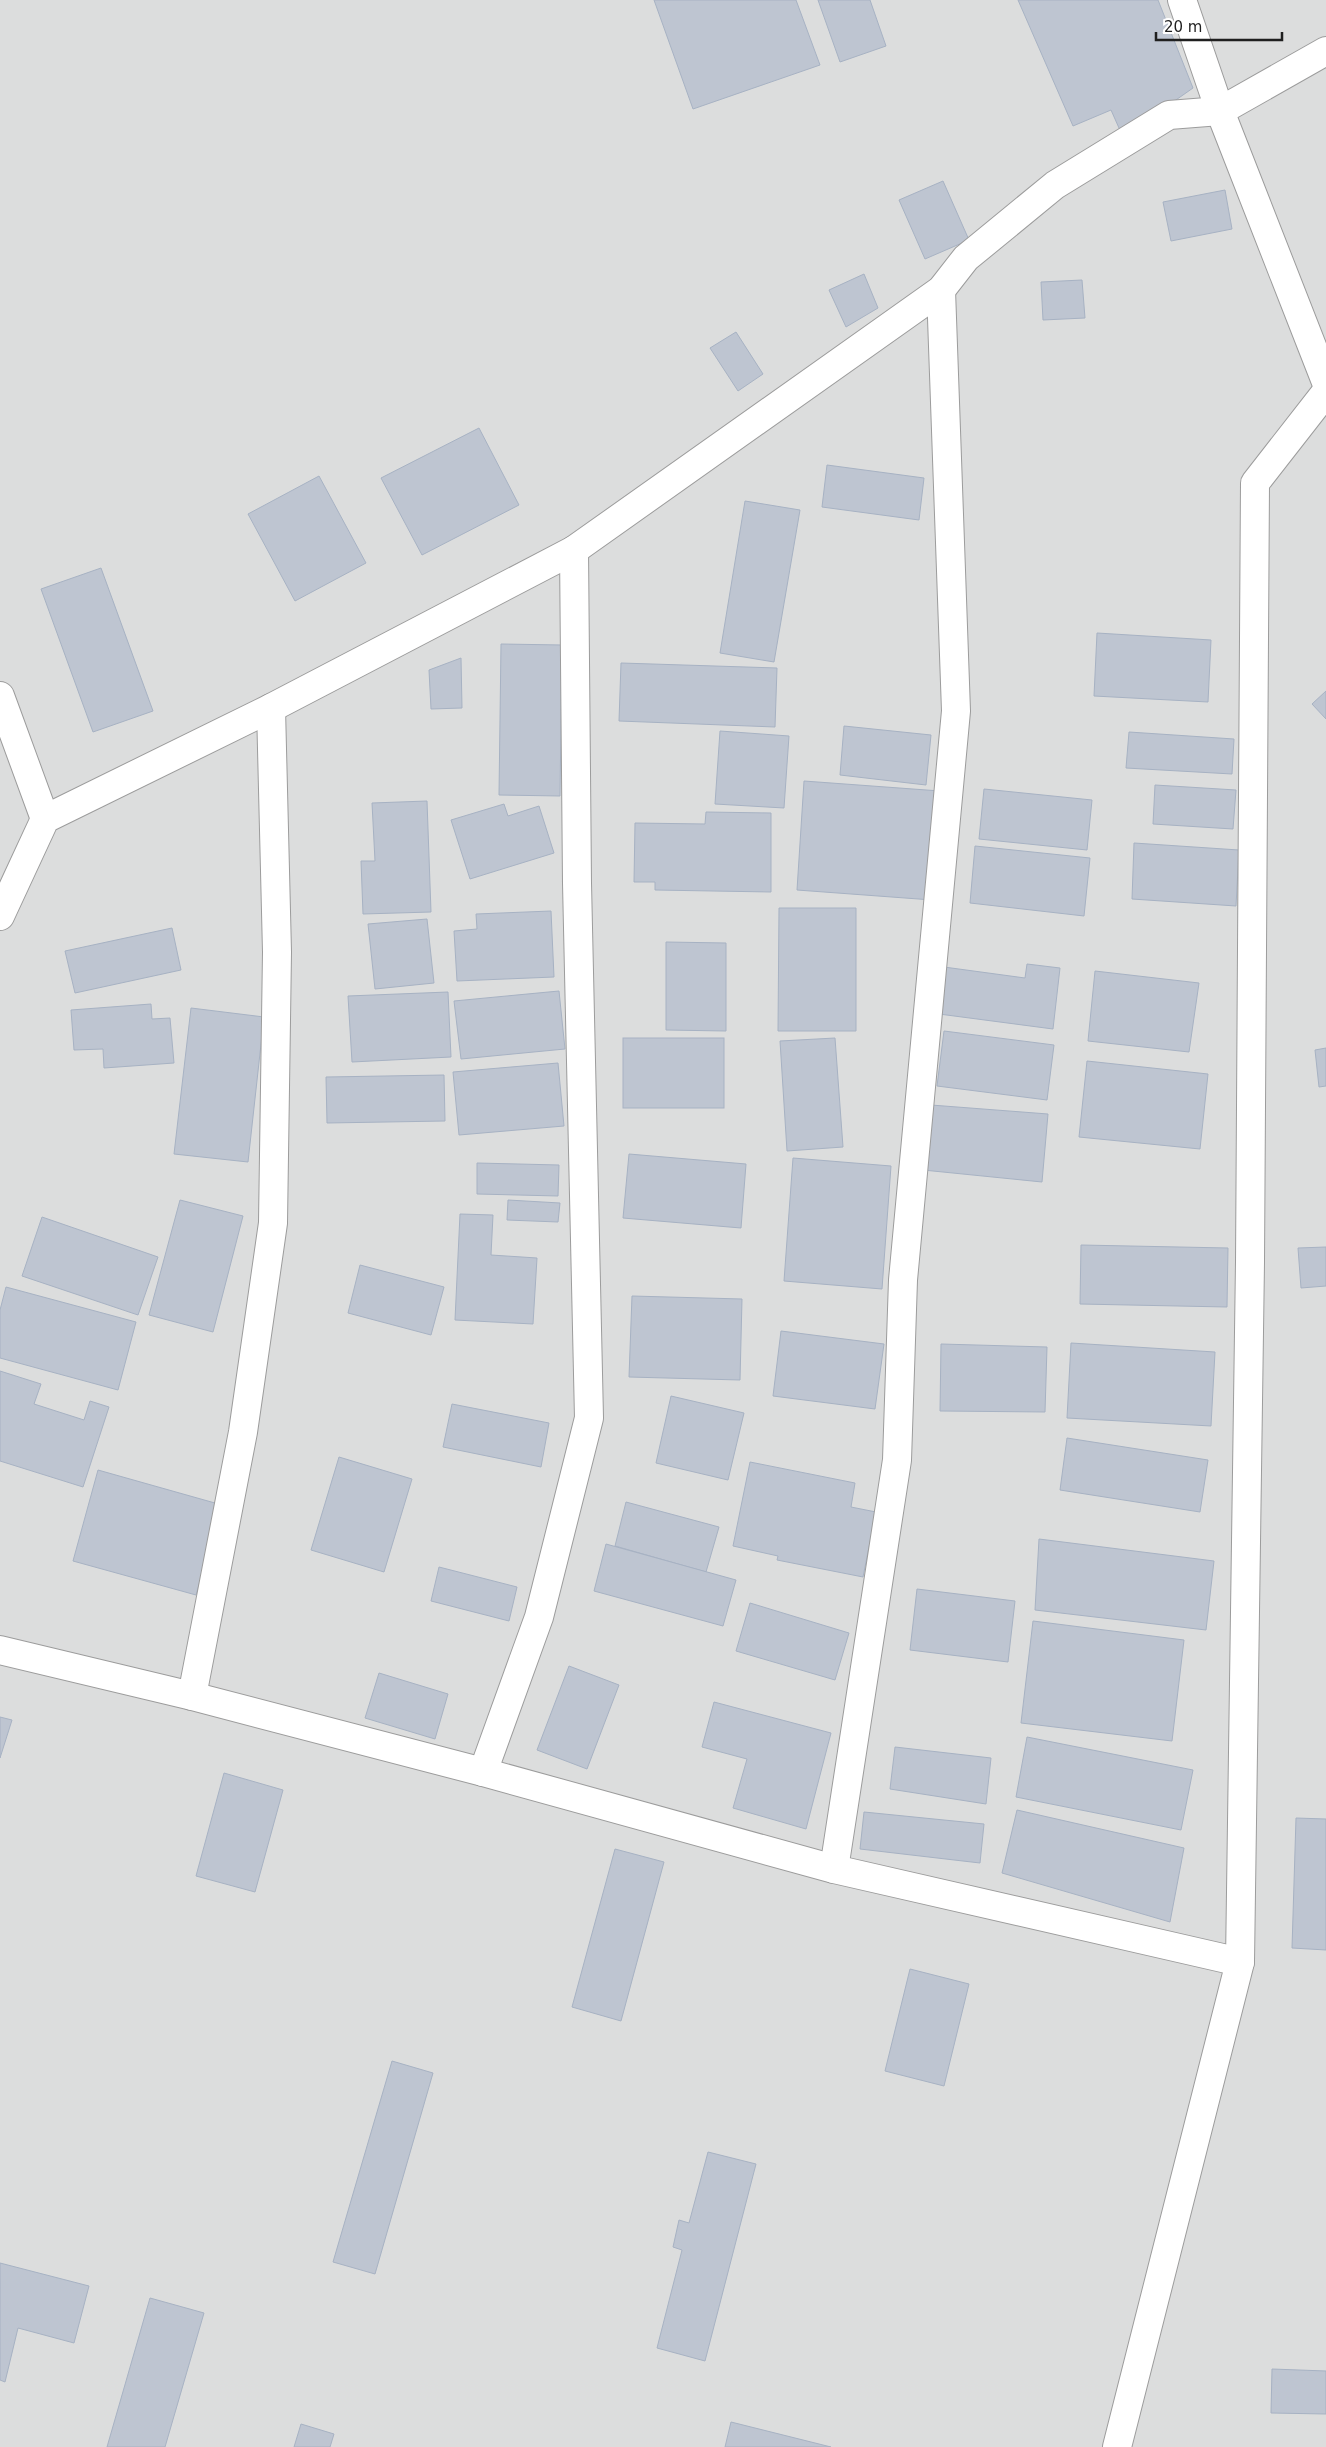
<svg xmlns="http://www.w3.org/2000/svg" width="1326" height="2447" font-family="'DejaVu Sans',sans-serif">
  <rect width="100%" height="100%" fill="#e5e7f1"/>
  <rect fill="#dcdddd" x="0" y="0" width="1326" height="2447"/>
  <g fill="#bec5d1" stroke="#a7b2c3">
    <polygon points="654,0 796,0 820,65 693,109"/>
    <polygon points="818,0 870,0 886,46 840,62"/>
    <polygon points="1018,0 1158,0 1193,88 1123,137 1111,110 1073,126"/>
    <polygon points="943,181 969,240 925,259 899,200"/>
    <polygon points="1225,190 1232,229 1171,241 1163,202"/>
    <polygon points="864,274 878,308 846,327 829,290"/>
    <polygon points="1082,280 1085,318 1043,320 1041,282"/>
    <polygon points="736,332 763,374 738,391 710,348"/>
    <polygon points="479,428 519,505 422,555 381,478"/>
    <polygon points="827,465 924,478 919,520 822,507"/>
    <polygon points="319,476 366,563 295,601 248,514"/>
    <polygon points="745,501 800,510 774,662 720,653"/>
    <polygon points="101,568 153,711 93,732 41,589"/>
    <polygon points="1097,633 1211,640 1208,702 1094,696"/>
    <polygon points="501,644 562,645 560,796 499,795"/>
    <polygon points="461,658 462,708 431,709 429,670"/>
    <polygon points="621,663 777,668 775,727 619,721"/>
    <polygon points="1326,691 1326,719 1312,704"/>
    <polygon points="844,726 931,735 926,785 840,775"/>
    <polygon points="720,731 789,736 784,808 715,804"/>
    <polygon points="1129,732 1234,739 1232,774 1126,768"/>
    <polygon points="804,781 940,791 932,900 797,890"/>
    <polygon points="1155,785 1236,790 1233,829 1153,824"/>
    <polygon points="984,789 1092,800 1087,850 979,839"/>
    <polygon points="427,801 431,912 363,914 361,861 375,861 372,803"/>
    <polygon points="504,804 508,816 539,806 554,853 470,879 451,820"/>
    <polygon points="706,812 771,813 771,892 655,890 655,882 634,882 635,823 705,824"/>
    <polygon points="1134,843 1239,850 1236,906 1132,899"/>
    <polygon points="975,846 1090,858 1084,916 970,903"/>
    <polygon points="779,908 856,908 856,1031 778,1031"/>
    <polygon points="551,911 554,977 457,981 454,931 477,929 476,914"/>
    <polygon points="427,919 434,983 375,989 368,924"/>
    <polygon points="172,928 181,970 75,993 65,951"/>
    <polygon points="666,942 726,943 726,1031 666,1030"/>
    <polygon points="1027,964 1060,968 1053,1029 939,1014 944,967 1025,978"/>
    <polygon points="1095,971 1199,983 1189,1052 1088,1041"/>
    <polygon points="559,991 565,1049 461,1059 454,1001"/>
    <polygon points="448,992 451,1057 352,1062 348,996"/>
    <polygon points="151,1004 152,1019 170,1018 174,1063 104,1068 103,1049 74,1050 71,1010"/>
    <polygon points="191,1008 264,1017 248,1162 174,1154"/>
    <polygon points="944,1031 1054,1045 1047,1100 937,1086"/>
    <rect x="623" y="1038" width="101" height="70"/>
    <polygon points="835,1038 843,1147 787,1151 780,1041"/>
    <polygon points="1326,1048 1326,1086 1319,1087 1315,1050"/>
    <polygon points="1087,1061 1208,1074 1200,1149 1079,1137"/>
    <polygon points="558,1063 564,1126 459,1135 453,1072"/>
    <polygon points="444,1075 445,1121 327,1123 326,1077"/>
    <polygon points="931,1105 1048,1114 1042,1182 923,1170"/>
    <polygon points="629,1154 746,1164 741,1228 623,1218"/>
    <polygon points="793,1158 891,1166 882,1289 784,1281"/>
    <polygon points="477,1163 559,1165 558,1196 477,1194"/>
    <polygon points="180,1200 243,1216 213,1332 149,1315"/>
    <polygon points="508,1200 560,1203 558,1222 507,1220"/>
    <polygon points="460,1214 493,1215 491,1255 537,1258 533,1324 455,1320"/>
    <polygon points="42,1217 158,1257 138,1315 22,1276"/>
    <polygon points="1081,1245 1228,1248 1227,1307 1080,1304"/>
    <polygon points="1326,1247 1326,1286 1301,1288 1298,1248"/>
    <polygon points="360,1265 444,1287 431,1335 348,1313"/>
    <polygon points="6,1287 136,1322 118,1390 0,1358 0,1310"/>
    <polygon points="632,1296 742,1299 740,1380 629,1377"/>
    <polygon points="781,1331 884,1344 875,1409 773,1396"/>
    <polygon points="1071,1343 1215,1352 1211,1426 1067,1418"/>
    <polygon points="941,1344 1047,1347 1045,1412 940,1411"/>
    <polygon points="0,1371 41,1384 34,1404 84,1420 90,1401 109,1407 83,1487 0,1461"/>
    <polygon points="671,1396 744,1413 728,1480 656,1463"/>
    <polygon points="452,1404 549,1423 541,1467 443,1447"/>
    <polygon points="1067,1438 1208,1460 1200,1512 1060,1490"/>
    <polygon points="339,1457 412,1479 384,1572 311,1550"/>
    <polygon points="750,1462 855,1483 851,1507 876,1512 863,1577 777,1560 778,1556 733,1546"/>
    <polygon points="98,1470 222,1505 196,1595 73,1561"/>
    <polygon points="626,1502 719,1527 706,1572 615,1546"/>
    <polygon points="1039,1539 1214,1561 1206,1630 1035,1610"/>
    <polygon points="606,1544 736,1580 723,1626 594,1591"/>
    <polygon points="439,1567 517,1587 509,1621 431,1601"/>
    <polygon points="917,1589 1015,1601 1008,1662 910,1650"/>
    <polygon points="750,1603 849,1633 835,1680 736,1651"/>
    <polygon points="1033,1621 1184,1640 1172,1741 1021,1723"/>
    <polygon points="569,1666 619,1685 587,1769 537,1750"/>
    <polygon points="379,1673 448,1694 435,1739 365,1718"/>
    <polygon points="714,1702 831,1733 806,1829 733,1808 747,1759 702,1747"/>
    <polygon points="0,1717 12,1720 0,1758"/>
    <polygon points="1027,1737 1193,1770 1181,1830 1016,1797"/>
    <polygon points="895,1747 991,1758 986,1804 890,1789"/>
    <polygon points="224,1773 283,1790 255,1892 196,1876"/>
    <polygon points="1017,1810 1184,1848 1170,1922 1002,1873"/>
    <polygon points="864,1812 984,1824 980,1863 860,1849"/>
    <polygon points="1296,1818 1326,1819 1326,1950 1292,1948"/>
    <polygon points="615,1849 664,1862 621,2021 572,2007"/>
    <polygon points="910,1969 969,1984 944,2086 885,2071"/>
    <polygon points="392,2061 433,2073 375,2274 333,2262"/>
    <polygon points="708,2152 756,2164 705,2361 657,2348 682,2250 673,2247 679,2220 689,2223"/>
    <polygon points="0,2263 89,2286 74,2343 18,2328 5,2382 0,2380"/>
    <polygon points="150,2298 204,2313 165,2447 107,2447"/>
    <polygon points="1272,2369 1326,2371 1326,2414 1271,2413"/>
    <polygon points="731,2422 831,2447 725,2447"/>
    <polygon points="301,2424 334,2434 330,2447 294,2447"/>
  </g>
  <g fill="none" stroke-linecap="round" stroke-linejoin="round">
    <g stroke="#9c9c9c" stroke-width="30">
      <g id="minor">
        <polyline points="1182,0 1220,111 1326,382"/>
        <polyline points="0,696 45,819"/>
        <polyline points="0,916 45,819 271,708 574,550 941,290 966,258 1055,185 1169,115 1220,111 1326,51"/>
        <polyline points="0,1650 192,1696 483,1772 834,1869 1240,1962"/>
        <polyline points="192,1696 243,1432 273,1223 277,952 271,708"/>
        <polyline points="483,1772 539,1617 589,1418 577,883 574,550"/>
        <polyline points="834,1869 897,1460 903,1280 956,711 941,290"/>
        <polyline points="1117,2447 1240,1962 1250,1262 1255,483 1326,392"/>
      </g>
    </g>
    <use href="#minor" stroke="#fff" stroke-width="28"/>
  </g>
  <path d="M1156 32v8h126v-8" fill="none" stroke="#1f1f1f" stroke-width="2.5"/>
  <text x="1164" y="32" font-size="15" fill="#1f1f1f" stroke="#ffffff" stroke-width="4" paint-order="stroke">20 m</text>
</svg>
